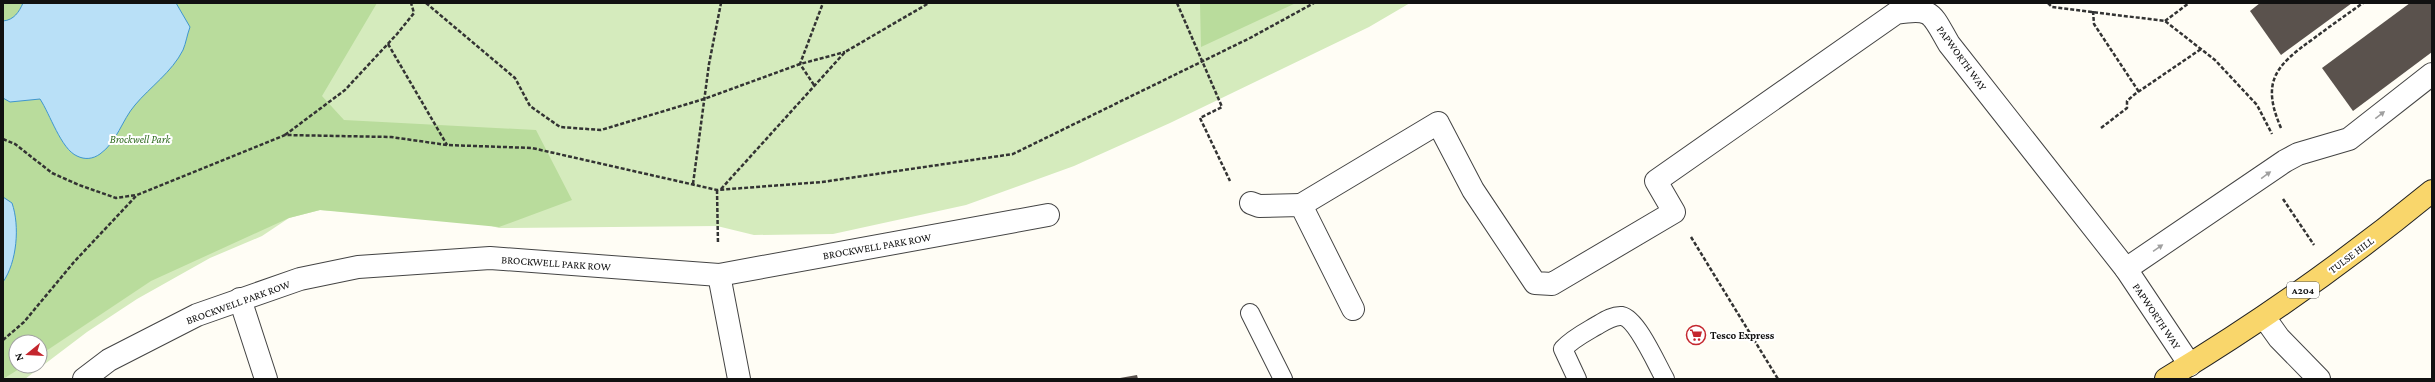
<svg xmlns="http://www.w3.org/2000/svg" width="2435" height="382" font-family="'Crimson Pro',serif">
  <rect width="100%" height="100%" fill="#fffdf5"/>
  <path fill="#d5ebbd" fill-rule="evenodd" d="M3,3H1410L1369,27L1170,123L1074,166L966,205L833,234L754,235L717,226L499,228L469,220L320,210L289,218L262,236L210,258L137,299L87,332L25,379H3ZM16,342H40V366H16Z"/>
  <g fill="#b9dc9c">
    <polygon points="3,3 377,3 322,96 344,120 536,130 572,200 499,227 320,210 289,218 151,281 40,355 40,342 16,342 16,366 24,366 3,379"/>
    <polygon points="1200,3 1296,3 1201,47"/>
  </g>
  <g fill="#b9e0f7" stroke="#3f96cf">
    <path d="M23,3H176L190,27C187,35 186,43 183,50C172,72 150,87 135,105C122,120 117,142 100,154C93,159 85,160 77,156C61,149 50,114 40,99L10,102L3,98V21C14,20 19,12 23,3Z"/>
    <path d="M3,197L12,203C20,226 17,262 3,282Z"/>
  </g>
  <g fill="#5a524d">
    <polygon points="2260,3 2352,3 2281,55 2250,11"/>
    <polygon points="2410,3 2432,3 2432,52 2353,111 2322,68"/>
    <polygon points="1137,375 1138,379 1120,379 1120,378"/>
  </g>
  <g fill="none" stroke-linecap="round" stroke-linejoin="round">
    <g stroke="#444" stroke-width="20">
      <g id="service">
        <polyline points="1250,313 1283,379"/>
        <path d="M1577,379L1563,349C1572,339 1584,333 1596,326C1603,322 1613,315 1622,316C1637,319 1657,365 1665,379"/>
      </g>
    </g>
    <g stroke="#444" stroke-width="24">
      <g id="minor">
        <polyline points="1251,203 1259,206 1301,205 1353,309"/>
        <path d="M1301,205L1438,123L1473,190L1535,283L1552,284L1674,212L1656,181L1896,13C1933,7 1931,13 1949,44L2126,269L2190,365"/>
        <polyline points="2126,269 2285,161 2298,154 2349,139 2432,74"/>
        <polyline points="719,275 739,379"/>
        <polyline points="240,299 266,379"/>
        <polyline points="2264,317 2279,338 2319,379"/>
        <polyline points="84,379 109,360 197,315 300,279 358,267 490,258 719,275 1048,215"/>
      </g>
    </g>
    <g stroke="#222" stroke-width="24">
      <path id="primary" d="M2166,379C2259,323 2348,260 2432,191"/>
    </g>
    <g stroke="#333" stroke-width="2.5" stroke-dasharray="4 2" stroke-linecap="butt">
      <polyline points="426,3 515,78 530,106 560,127 601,130 704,99 800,64 845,52"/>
      <polyline points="1177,3 1222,107 1200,118 1230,181"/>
      <polyline points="2048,3 2052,7 2165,21 2215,60 2257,105 2272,134"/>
      <polyline points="2093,11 2094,24 2139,92"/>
      <polyline points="2165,21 2189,3"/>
      <polyline points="388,44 447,145"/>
      <polyline points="814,85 800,64 823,3"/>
      <polyline points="2101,128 2127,108 2127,101 2135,94 2201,49"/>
      <path d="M2281,128C2261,82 2275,66 2313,39C2329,27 2346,15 2363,3"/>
      <polyline points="285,135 345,90 397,34 414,13 411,3"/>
      <polyline points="3,139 15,144 52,173 79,185 116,198 136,195"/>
      <polyline points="693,184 709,64 721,3"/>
      <polyline points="721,189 845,52 929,3"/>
      <polyline points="717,190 718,244"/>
      <polyline points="2283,199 2314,245"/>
      <polyline points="1691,237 1778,379"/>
      <polyline points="3,340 24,322 74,262 137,195 285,135 391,137 447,145 532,148 717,190 822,182 1013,154 1250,38 1314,3"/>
    </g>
    <use href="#service" stroke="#fff" stroke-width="18"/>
    <use href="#minor" stroke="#fff" stroke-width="22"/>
    <use href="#primary" stroke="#f9d66b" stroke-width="22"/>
  </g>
  <defs><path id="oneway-solid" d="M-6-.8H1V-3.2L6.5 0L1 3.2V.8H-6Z"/></defs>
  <g fill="#a0a0a0">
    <use href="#oneway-solid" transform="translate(2380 115) rotate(-38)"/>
    <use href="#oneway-solid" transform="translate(2266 175) rotate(-36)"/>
    <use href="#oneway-solid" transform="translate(2158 248) rotate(-34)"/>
  </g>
  <defs>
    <g id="supermarket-ring" transform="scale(1)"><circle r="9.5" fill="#fff" stroke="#c4262e" stroke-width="1.5"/><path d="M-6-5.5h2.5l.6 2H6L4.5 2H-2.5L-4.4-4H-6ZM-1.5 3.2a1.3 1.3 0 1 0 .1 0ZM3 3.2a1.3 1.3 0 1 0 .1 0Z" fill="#c4262e"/></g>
  </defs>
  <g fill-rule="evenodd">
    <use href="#supermarket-ring" x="1696" y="335"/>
  </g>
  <g text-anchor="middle" stroke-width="4" stroke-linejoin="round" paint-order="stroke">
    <rect fill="#fff" stroke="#585858" stroke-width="1" x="2287" y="282" width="32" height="16" rx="3"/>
    <g font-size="10" font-weight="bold" fill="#111">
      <text x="2303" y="294">A204</text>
    </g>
    <g font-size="11" fill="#111" stroke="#fff">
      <text transform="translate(1962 58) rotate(54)" y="4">PAPWORTH WAY</text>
      <text transform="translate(877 246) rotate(-10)" y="4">BROCKWELL PARK ROW</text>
      <text transform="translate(2351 255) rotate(-37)" y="4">TULSE HILL</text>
      <text transform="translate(556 263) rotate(4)" y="4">BROCKWELL PARK ROW</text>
      <text transform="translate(238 302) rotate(-20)" y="4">BROCKWELL PARK ROW</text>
      <text transform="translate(2157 316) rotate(56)" y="4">PAPWORTH WAY</text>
    </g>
    <g font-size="11" font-style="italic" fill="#2f6b1f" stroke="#fff">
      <text x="140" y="143">Brockwell Park</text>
    </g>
    <g font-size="11" font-weight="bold" fill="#111" stroke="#fff" text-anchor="start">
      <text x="1710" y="339">Tesco Express</text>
    </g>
  </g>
  <rect width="2435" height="382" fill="none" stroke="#111111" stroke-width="8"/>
  <g transform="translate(28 354) rotate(252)"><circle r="19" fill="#ffffff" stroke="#a0a0a0"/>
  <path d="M0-3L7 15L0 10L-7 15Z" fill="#c4262e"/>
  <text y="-6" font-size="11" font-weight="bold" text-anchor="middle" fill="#111111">N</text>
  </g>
</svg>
